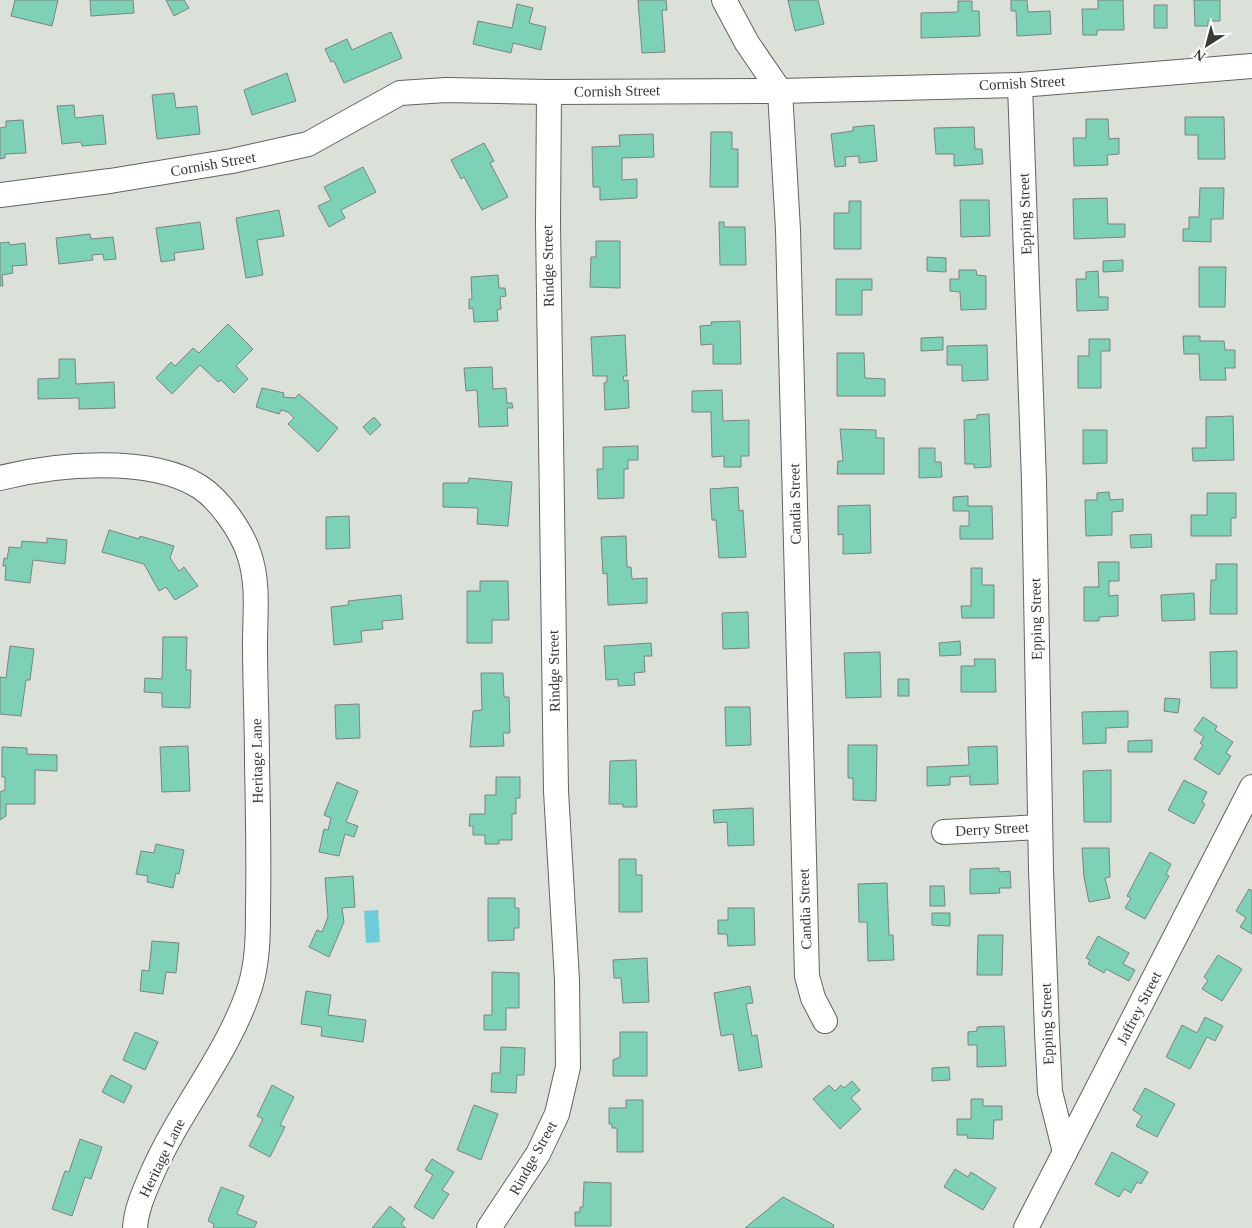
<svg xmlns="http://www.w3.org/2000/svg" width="1252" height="1228" font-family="Georgia,serif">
  <rect width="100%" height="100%" fill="#dbe1d9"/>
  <polygon fill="#6dccd8" points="378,910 380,942 366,943 364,911"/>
  <g fill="#7dd1b7" stroke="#7b8481">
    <polygon points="15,0 58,0 52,26 11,16"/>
    <polygon points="90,0 133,0 134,13 91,16"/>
    <polygon points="166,0 184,0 189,8 174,16"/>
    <polygon points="638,0 666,0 667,10 662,10 665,52 642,53"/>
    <polygon points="788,0 818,0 824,24 795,31"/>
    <polygon points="1011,0 1027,0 1028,12 1050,11 1051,34 1017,36 1016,11 1011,11"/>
    <polygon points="1098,0 1123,0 1124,30 1097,30 1097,35 1083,35 1082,9 1098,9"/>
    <polygon points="1194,0 1220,0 1220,21 1208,21 1208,26 1195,26"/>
    <polygon points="958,1 972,1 972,11 979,11 980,36 921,38 921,13 958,12"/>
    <polygon points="517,4 533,8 529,23 546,27 541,50 513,43 511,53 473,44 478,21 512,28"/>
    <rect x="1154" y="5" width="13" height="23"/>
    <polygon points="391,32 402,58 344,83 334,61 331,62 325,49 347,39 352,50"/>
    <polygon points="287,73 296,101 252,115 244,90"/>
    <polygon points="174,93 176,108 197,106 200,134 157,139 152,95"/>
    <polygon points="74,105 75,118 103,115 106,144 82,146 81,142 62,144 57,106"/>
    <polygon points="1185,117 1224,117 1225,159 1198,159 1198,135 1185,135"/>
    <polygon points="1086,119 1108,119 1109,139 1119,138 1119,154 1107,155 1108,165 1074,166 1073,138 1086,138"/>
    <polygon points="23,120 26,153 5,154 5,158 0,159 0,128 6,127 6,121"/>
    <polygon points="874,125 877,161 859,163 859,156 845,157 846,166 835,167 831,134 853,131 853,127"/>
    <polygon points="974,127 975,149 982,149 983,164 954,166 954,154 936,154 934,128"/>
    <polygon points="711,132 732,132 732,149 738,149 738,187 710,187"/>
    <polygon points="653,134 654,157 622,158 622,180 637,179 637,198 600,200 600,187 593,187 592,147 620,146 619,135"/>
    <polygon points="484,143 494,161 490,163 508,197 482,210 464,177 461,179 451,160"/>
    <polygon points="363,167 376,192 341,210 345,218 329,227 318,206 331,200 324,187"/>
    <polygon points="1200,188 1224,188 1223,219 1211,219 1211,242 1183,241 1183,229 1189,229 1189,217 1199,217"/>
    <polygon points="1107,198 1108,224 1125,224 1125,237 1074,239 1073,199"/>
    <polygon points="960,200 989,200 990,236 961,237"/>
    <polygon points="849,201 861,201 861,249 834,249 834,213 849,213"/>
    <polygon points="279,210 284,236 257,240 263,275 246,278 236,218"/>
    <polygon points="200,222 204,249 174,253 175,260 161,262 156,228"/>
    <polygon points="719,222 724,222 724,227 745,227 746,265 720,265"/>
    <polygon points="90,234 91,239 113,237 116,259 104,260 103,254 92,255 93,260 59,264 56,238"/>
    <polygon points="596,241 620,241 620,288 590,287 591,257 596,257"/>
    <polygon points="9,242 10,245 25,243 27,265 12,266 13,273 2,275 3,286 0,286 0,243"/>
    <polygon points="927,257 946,258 946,272 927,271"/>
    <polygon points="1123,260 1123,271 1103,272 1103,261"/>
    <polygon points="1199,267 1226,267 1225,307 1199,307"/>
    <polygon points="959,270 976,270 977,275 986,276 986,309 961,310 960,292 950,291 950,279 959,279"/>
    <polygon points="1098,271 1099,297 1108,297 1108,310 1077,311 1076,279 1086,279 1086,272"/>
    <polygon points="498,275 499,288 505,288 506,296 500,297 501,309 497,310 498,321 474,322 473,308 469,309 469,299 472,299 471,277"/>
    <polygon points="836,279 872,279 872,290 862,290 862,315 836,315"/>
    <polygon points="740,321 741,364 713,364 713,344 701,345 700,326 712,325 711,322"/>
    <polygon points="228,324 253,349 236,366 248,379 234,393 221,380 218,382 200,365 172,394 156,378 171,362 175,366 193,348 199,353"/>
    <polygon points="625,335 627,376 623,376 624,381 628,380 629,408 605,410 604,383 607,382 607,376 593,376 591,337"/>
    <polygon points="1183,336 1200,336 1200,341 1224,341 1225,350 1235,350 1235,368 1225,368 1226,380 1200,380 1199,354 1184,354"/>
    <polygon points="943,337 943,350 921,351 921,338"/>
    <polygon points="1089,339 1110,339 1110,351 1101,351 1101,388 1078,388 1078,356 1089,356"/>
    <polygon points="987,345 988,380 962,381 962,365 947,365 947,346"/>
    <polygon points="837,353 864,353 865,378 885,379 885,396 837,396"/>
    <polygon points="59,359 75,359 76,384 114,382 115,408 79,409 79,398 38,399 38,379 59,378"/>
    <polygon points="492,367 493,389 506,388 507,403 512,403 513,408 507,408 508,426 479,427 477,390 466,391 464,368"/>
    <polygon points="262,388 284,393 283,397 295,398 299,394 338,428 318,452 288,424 294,418 288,412 281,410 279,414 256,407"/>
    <polygon points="722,390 723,421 749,420 749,456 741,456 741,467 724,467 724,456 712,457 711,412 692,412 692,391"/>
    <polygon points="989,414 991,467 974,468 974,464 965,464 964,420 977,419 977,415"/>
    <polygon points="1233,416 1234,460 1193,461 1192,448 1206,448 1206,417"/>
    <polygon points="374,417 381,425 370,435 363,427"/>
    <polygon points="840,429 876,430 876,438 884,438 884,474 837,474 838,461 843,461"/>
    <polygon points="1083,430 1107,430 1107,463 1083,464"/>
    <polygon points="638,446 638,460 628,460 628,469 624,469 624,498 598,499 597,469 603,469 603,447"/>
    <polygon points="919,448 935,448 935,462 941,462 942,477 919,478"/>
    <polygon points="469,478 512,482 508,526 477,524 478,508 443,507 443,483 468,483"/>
    <polygon points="738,487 739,511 743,510 746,557 719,558 716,520 712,520 710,489"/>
    <polygon points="1109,492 1110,500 1123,499 1123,511 1112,512 1112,535 1086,536 1085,500 1097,500 1097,493"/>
    <polygon points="1207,493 1236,493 1236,518 1231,518 1231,536 1191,536 1191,515 1207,515"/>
    <polygon points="968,496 968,506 992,506 993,539 960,539 960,526 969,526 969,511 953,511 953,497"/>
    <polygon points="870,505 871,553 843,554 843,534 838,535 838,506"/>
    <polygon points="349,516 350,548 326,549 326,517"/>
    <polygon points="109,530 139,539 140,536 174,546 170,558 179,571 184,567 198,586 175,600 166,587 159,591 144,564 102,552"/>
    <polygon points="1151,534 1152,547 1131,548 1130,535"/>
    <polygon points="626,536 627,567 631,567 632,579 647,578 647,603 608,605 607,573 603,574 601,537"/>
    <polygon points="47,538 67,540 65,564 33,560 30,583 5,580 6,566 3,566 4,558 7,559 9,547 21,548 22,541 47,543"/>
    <polygon points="1098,562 1119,562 1119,581 1109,581 1109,596 1118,595 1118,616 1099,617 1099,621 1084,621 1084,587 1099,587"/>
    <polygon points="1216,564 1237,564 1237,614 1210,614 1211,580 1216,580"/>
    <polygon points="971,568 982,568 982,585 994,585 994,618 962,618 961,606 971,606"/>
    <polygon points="480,581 508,581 509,620 492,620 492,643 467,643 467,591 480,591"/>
    <polygon points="1194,593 1195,620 1162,621 1161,595"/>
    <polygon points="401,595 403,619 382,621 383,629 361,631 362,642 334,645 331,607 349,605 348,601"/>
    <polygon points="748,612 749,648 723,649 722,613"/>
    <polygon points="163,637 187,637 186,670 191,670 190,708 162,707 162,693 144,692 145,678 162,679"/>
    <polygon points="960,641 961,655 940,656 939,643"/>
    <polygon points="651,643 652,656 644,656 645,672 634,673 635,685 618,686 618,679 606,680 604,646"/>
    <polygon points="10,646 34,649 30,680 26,680 21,716 0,714 0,677 6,678"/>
    <polygon points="1237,651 1237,688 1211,688 1210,652"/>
    <polygon points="880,652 881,697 846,698 844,653"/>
    <polygon points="974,659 995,659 996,692 961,692 961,666 975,666"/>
    <polygon points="481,673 503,673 504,697 509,697 510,733 503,733 504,746 470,747 473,711 482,710"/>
    <rect x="898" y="679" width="11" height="17"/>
    <polygon points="1165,698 1180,699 1178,713 1164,711"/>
    <polygon points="359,704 360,738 336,739 335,705"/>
    <polygon points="725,707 750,707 751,745 726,746"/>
    <polygon points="1128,711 1128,727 1106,728 1106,743 1083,744 1082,712"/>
    <polygon points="1203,717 1217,726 1215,730 1233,742 1226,753 1231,756 1219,775 1194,759 1203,745 1200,743 1204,737 1194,730"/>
    <polygon points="1152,740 1152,752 1128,752 1128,741"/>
    <polygon points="848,745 877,745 876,801 853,800 853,778 848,778"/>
    <polygon points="188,746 190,791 162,792 160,747"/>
    <polygon points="997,746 998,784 970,785 970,776 950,777 950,785 927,786 927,767 969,765 968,747"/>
    <polygon points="2,747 27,748 27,754 57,755 57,771 35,770 35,804 6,804 6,816 0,820 0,792 5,790 5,777 2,777"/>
    <polygon points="636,760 637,807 623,807 623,804 609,804 610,761"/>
    <polygon points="1111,770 1111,822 1084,822 1083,771"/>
    <polygon points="496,777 520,777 520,798 516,798 516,814 512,814 512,840 499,840 499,844 485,844 485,835 473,835 473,826 469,826 470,814 485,814 485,795 496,795"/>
    <polygon points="1184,780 1207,792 1202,802 1205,804 1194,824 1168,810"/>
    <polygon points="337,782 358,791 346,822 358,826 354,837 345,834 339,856 319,852 324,829 328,830 331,818 324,815"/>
    <polygon points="753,808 754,845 728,846 727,822 714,823 713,810"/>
    <polygon points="156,844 184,850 179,874 176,873 173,888 147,882 148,876 136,874 141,851 154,853"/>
    <polygon points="1082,848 1109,848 1110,877 1105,878 1110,898 1089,902 1084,877"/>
    <polygon points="1150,852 1171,864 1166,874 1169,876 1145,919 1125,908 1131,898 1127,896"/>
    <polygon points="619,859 636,859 636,875 642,875 642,912 619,912"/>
    <polygon points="999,868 999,872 1010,871 1011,888 999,888 1000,893 970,894 970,869"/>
    <polygon points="353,876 355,907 342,908 344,922 329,957 309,947 317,930 322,932 328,917 325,878"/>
    <polygon points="887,883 889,935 893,935 894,960 868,961 867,922 859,922 858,884"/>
    <polygon points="930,886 944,886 945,906 930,906"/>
    <polygon points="1249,889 1252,891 1252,934 1240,927 1246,918 1236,911"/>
    <polygon points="488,898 515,898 515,908 519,908 519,928 514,928 514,940 488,941"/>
    <polygon points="728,908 754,908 755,945 728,946 727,934 718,934 718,920 728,920"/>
    <polygon points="932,913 950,913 950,926 932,925"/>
    <polygon points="978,935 1003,935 1002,975 977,975"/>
    <polygon points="1098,936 1129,953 1123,964 1135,970 1129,981 1106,969 1104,973 1088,964 1090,960 1086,958"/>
    <polygon points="152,941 179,943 176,973 166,972 163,994 140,991 142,970 149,971"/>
    <polygon points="1218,955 1242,969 1222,1001 1202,989 1208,980 1204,977"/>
    <polygon points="647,958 649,1002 623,1003 621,978 614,978 613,960"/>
    <polygon points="492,972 519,973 519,1008 506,1008 506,1030 484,1030 484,1015 492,1015"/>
    <polygon points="750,986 753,1003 746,1004 752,1036 757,1035 762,1067 739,1071 733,1034 721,1036 714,993"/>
    <polygon points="306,991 331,995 328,1015 366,1020 363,1042 321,1036 322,1027 301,1024"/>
    <polygon points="1205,1017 1223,1026 1215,1041 1207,1037 1190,1069 1166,1057 1182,1025 1197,1033"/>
    <polygon points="1004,1026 1006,1066 977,1067 977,1045 968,1045 968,1032 977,1031 977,1027"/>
    <polygon points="135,1032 158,1042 145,1070 123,1060"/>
    <polygon points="620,1032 647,1032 647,1076 613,1076 613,1060 620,1057"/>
    <polygon points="501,1047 525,1048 524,1075 517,1075 516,1093 491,1092 492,1073 500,1073"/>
    <polygon points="949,1067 950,1080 932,1081 932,1068"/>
    <polygon points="111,1075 132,1086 124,1103 102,1092"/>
    <polygon points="852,1081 860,1090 851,1098 861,1109 840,1129 813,1099 829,1085 835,1091 841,1085 844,1088"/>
    <polygon points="272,1085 294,1097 280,1125 285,1127 270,1157 249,1146 263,1119 257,1116"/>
    <polygon points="1145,1088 1175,1104 1157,1137 1136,1126 1142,1116 1133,1110"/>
    <polygon points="971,1099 983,1099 983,1106 1002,1106 1002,1120 994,1120 993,1139 967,1138 968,1135 957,1135 957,1119 971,1119"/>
    <polygon points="626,1100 643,1100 643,1152 617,1152 617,1128 612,1128 612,1124 609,1124 609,1108 626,1108"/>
    <polygon points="474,1105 498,1114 481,1160 457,1150"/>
    <polygon points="80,1139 102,1147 91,1179 85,1177 72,1216 52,1209 65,1171 69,1172"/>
    <polygon points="1112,1152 1148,1172 1141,1184 1137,1182 1131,1193 1124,1189 1119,1197 1095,1184"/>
    <polygon points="432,1159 454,1172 442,1190 449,1194 433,1219 414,1207 433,1175 425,1170"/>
    <polygon points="955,1169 968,1177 971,1172 996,1188 983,1210 944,1187"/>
    <polygon points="584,1182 611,1183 611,1226 575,1226 575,1212 580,1212 580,1207 583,1207"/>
    <polygon points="221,1187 244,1196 237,1214 257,1222 254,1228 213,1228 214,1224 208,1221"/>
    <polygon points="783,1197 834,1225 833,1228 745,1228"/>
    <polygon points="390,1206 405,1219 401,1224 406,1228 372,1228"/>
  </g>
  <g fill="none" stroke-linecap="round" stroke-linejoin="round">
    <g stroke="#60655e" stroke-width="26">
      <g id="minor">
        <polyline points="724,0 747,43 780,91 788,230 807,976 813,998 825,1021"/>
        <polyline points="1020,85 1034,481 1041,870 1047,1032 1050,1092 1065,1152"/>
        <polyline points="0,195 110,181 232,161 308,144 400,93 446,90 549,92 780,91 1020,85 1252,66"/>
        <path d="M0,478C55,464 150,455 200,487C220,500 242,532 249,554C259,583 255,614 255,643C255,683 257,723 257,763C258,811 259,859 258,908C258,934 258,961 250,987C228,1055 179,1110 151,1176C144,1192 136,1210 135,1228"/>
        <polyline points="944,832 1040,827"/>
        <polyline points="489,1228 538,1154 557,1114 568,1067 567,980 556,791 548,223 549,92"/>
        <polyline points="1026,1228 1252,787"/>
      </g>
    </g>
    <use href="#minor" stroke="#fff" stroke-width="24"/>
  </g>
  <g text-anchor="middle" stroke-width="5" stroke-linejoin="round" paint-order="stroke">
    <g font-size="15" fill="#373a36" stroke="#fff">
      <text transform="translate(1022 83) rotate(-3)" y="5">Cornish Street</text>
      <text transform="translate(617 91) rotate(-1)" y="5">Cornish Street</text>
      <text transform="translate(213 164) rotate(-10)" y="5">Cornish Street</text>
      <text transform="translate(1025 214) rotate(-92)" y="5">Epping Street</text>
      <text transform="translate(548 266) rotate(-91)" y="5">Rindge Street</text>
      <text transform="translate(795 504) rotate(-91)" y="5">Candia Street</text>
      <text transform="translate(1036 619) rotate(-91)" y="5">Epping Street</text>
      <text transform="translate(554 671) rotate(-91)" y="5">Rindge Street</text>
      <text transform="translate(257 761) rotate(-91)" y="5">Heritage Lane</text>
      <text transform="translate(992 829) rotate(-3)" y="5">Derry Street</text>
      <text transform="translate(805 909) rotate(-92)" y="5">Candia Street</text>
      <text transform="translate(1139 1008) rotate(-63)" y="5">Jaffrey Street</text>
      <text transform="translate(1047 1024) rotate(-92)" y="5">Epping Street</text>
      <text transform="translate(162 1158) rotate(-64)" y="5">Heritage Lane</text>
      <text transform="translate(533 1158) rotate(-61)" y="5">Rindge Street</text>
    </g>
  </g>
  <g transform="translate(1207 45) rotate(216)" stroke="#ffffff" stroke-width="4" paint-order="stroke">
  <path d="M0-4L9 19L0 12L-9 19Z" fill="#373a36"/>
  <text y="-8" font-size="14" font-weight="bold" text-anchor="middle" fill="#373a36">N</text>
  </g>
</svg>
